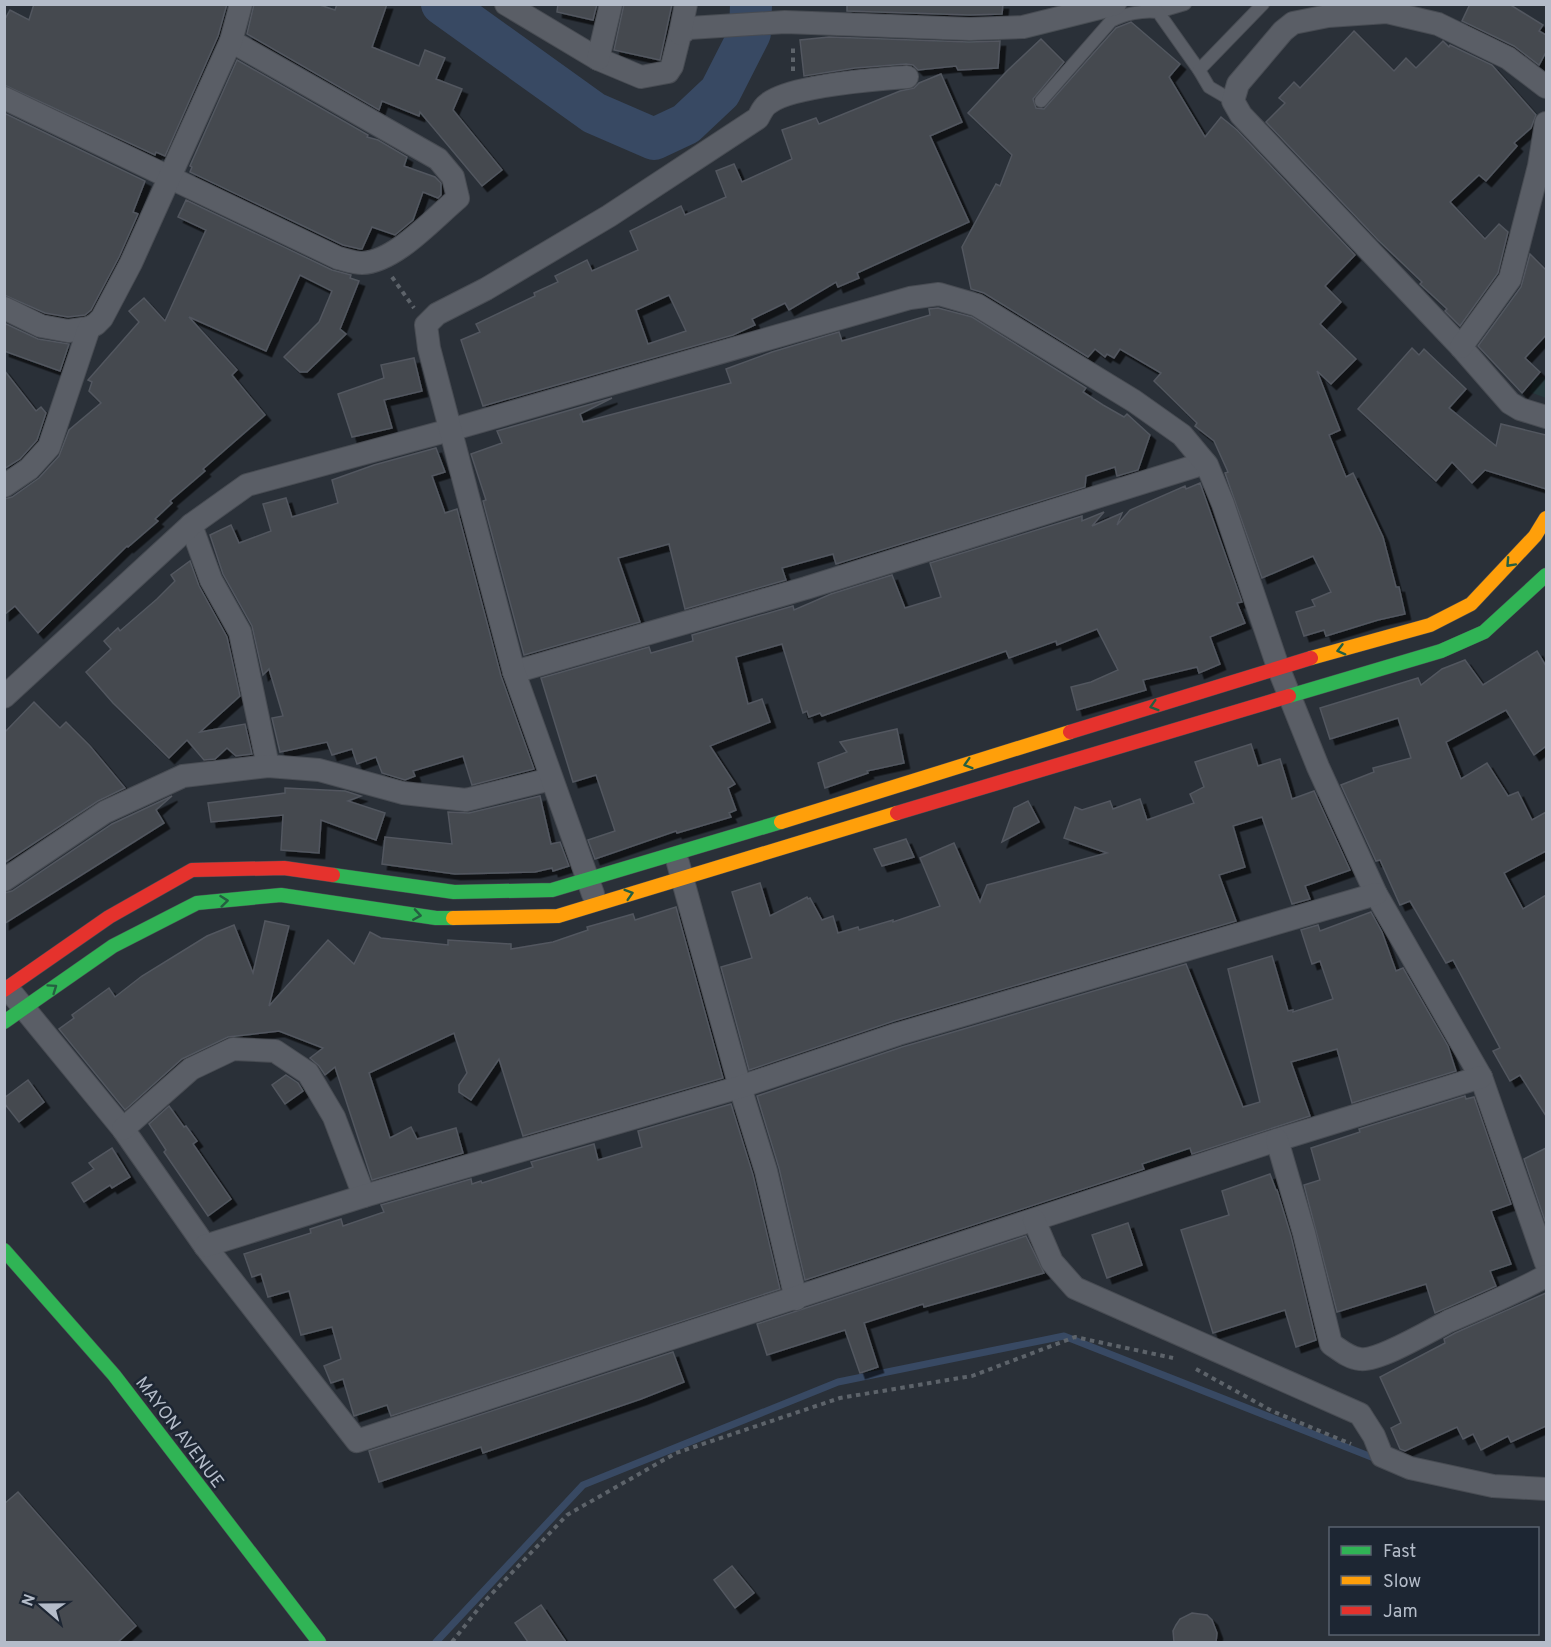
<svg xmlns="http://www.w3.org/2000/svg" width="1551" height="1647" font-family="Overpass,sans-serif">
  <defs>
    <filter id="shadow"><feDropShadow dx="5.5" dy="5.5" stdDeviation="0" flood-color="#0009"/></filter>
  </defs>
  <rect width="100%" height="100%" fill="#2a3038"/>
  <polygon fill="#273a3e" points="1535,377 1546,377 1546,398 1530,392"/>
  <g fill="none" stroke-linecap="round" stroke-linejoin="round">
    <polyline stroke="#384963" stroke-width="7" points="436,1642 583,1485 838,1382 1064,1336 1379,1460"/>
    <polyline stroke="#384963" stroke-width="42" points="442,4 594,113 654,139 686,124 720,92 750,33 751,4"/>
  </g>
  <g fill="#444950" stroke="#52575f" stroke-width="1.5" fill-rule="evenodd" filter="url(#shadow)">
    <polygon points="34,4 227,4 218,36 165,156 156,152 155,155 4,85 4,21 10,10 29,20"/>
    <polygon points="254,4 317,4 335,10 337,4 387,4 372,47 419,66 425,50 445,58 436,79 462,89 453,110 502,170 482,186 420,112 419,116 382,101 379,110 247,34"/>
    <polygon points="558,4 597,4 593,20 557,12"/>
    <polygon points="624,4 672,4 660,60 614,50"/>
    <polygon points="847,4 1003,4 1002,14 970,15 847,11"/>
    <polygon points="1470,4 1509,4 1543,25 1539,31 1546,35 1546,52 1539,65 1514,46 1462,21"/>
    <polygon points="1131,22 1180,64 1169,77 1205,137 1221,117 1237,130 1355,255 1325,286 1341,302 1320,324 1356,359 1331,384 1317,371 1340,430 1329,435 1346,477 1353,473 1383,537 1396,587 1399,587 1405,614 1378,620 1326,636 1324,630 1304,636 1296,612 1315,606 1312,600 1331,592 1313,556 1262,578 1225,473 1228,472 1214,441 1195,426 1197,423 1154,381 1161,373 1120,349 1114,358 1107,354 1105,357 1095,349 1088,357 984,293 971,289 962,247 996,184 1000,186 1012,155 968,113 1007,71 1041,39 1064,62 1033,99 1036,108 1044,109 1116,28"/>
    <polygon points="1354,31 1394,71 1406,58 1416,68 1443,41 1449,47 1450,45 1492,65 1536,115 1531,128 1514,143 1517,146 1486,181 1479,175 1450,202 1485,239 1499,224 1508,232 1498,273 1460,326 1445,311 1447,309 1420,284 1422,282 1378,240 1266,122 1285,103 1279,98 1294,82 1300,88"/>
    <polygon points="829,37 969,42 1000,41 998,68 958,70 956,66 918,70 913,65 906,64 855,68 804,76 800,40"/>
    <polygon points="237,60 368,135 367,137 378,140 407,157 404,166 435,177 441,183 441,195 438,198 423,192 413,220 395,235 372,227 362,249 360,249 343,245 190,172 192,167 190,166"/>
    <path d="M941,74L962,122L930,136L969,222L857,273L859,278L838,287L836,282L789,310L785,303L752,319L755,325L733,335L483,406L461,340L480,332L476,324L535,296L534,293L558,282L555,276L587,260L592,271L638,250L630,231L681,206L685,215L726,197L716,171L734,164L742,182L792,159L782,130L816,118L819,124L900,91L914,88L919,83ZM669,295L686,331L648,344L636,310Z"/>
    <polygon points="4,113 145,181 133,212 138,214 119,257 91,310 85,315 68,317 45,313 4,295"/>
    <polygon points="186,200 332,270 351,275 350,278 359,281 340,329 346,334 307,372 300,372 284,357 319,322 332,291 300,275 266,351 189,317 237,370 232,375 265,415 203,469 205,471 170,501 172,503 155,519 158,521 128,547 127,546 38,633 15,606 4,615 4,499 12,497 39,478 59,456 69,430 101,403 89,391 92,382 88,380 139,322 129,311 144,298 165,321 206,230 178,217"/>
    <polygon points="1530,254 1546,270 1546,335 1525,358 1540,372 1522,393 1478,346 1521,287"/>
    <polygon points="938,308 972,317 1086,388 1083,392 1103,405 1124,417 1127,414 1150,435 1138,470 1117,476 1115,467 1086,476 1085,487 836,564 833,554 782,568 786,580 685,609 669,544 618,558 640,622 524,655 483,501 486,500 471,454 502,443 497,431 612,398 580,414 583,422 731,383 726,369 772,352 839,332 842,341 930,315 929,309"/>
    <polygon points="4,323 38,339 69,344 60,371 4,351"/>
    <polygon points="1412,348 1419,355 1424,349 1466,389 1449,408 1496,446 1501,424 1546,435 1546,489 1485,470 1472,483 1452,462 1436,481 1358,409"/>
    <polygon points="414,358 422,391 384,400 392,428 352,437 338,394 384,378 381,365"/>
    <polygon points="4,370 36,411 41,407 46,413 37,440 20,459 4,469"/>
    <polygon points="436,448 445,472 432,476 445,513 457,509 501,676 534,769 472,785 463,756 413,771 415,776 405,780 382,773 376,757 357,764 352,749 332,755 327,742 280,752 272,718 283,716 269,669 263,675 252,626 223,574 210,535 231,525 239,543 271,531 263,504 286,498 292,517 338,503 332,480 374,465"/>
    <polygon points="1200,483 1242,602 1237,603 1245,623 1210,637 1220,664 1199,673 1197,667 1143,680 1146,690 1077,710 1071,687 1091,682 1118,670 1097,629 1057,645 1056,641 1009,658 1006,651 822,716 820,713 809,717 807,711 803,713 782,644 736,657 748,704 762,699 770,722 710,746 735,784 728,788 736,810 729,813 731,817 677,833 676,831 595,859 588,840 615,831 596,775 573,782 541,678 649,647 651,653 693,641 692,635 793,606 794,610 831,594 892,575 905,608 941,597 930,563 1082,516 1082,521 1104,512 1092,526 1122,513 1117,525 1130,510 1185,486 1186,489"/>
    <polygon points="190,561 199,586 227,637 240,696 200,732 245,724 252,754 236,756 227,748 215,759 204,760 187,740 169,758 113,703 86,672 111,649 104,641 118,628 120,631 157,599 175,581 171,575"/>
    <polygon points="1537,651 1546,666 1546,746 1534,755 1506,710 1446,742 1461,779 1487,763 1508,796 1518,792 1532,820 1546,812 1546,851 1504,873 1523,909 1546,895 1546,1116 1520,1075 1510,1081 1493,1051 1500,1048 1453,960 1446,963 1410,901 1400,905 1380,860 1376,861 1341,785 1374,772 1373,768 1411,758 1398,718 1330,739 1320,708 1418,678 1421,685 1442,669 1465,660 1483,685"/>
    <polygon points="34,702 60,728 66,722 90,746 125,788 98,801 4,863 4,733"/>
    <polygon points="897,729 904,763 867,771 868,773 825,788 818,763 847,752 840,742"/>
    <polygon points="1251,744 1258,766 1280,759 1292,799 1314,791 1350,870 1305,886 1310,899 1292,904 1262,817 1233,826 1245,867 1219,875 1236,921 894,1021 749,1070 721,967 752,958 732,892 760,883 770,916 807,897 808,899 810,898 822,920 833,916 838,933 858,927 859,930 893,920 893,922 940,906 920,858 954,843 980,902 987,885 1107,853 1064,838 1075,807 1082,810 1110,801 1113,809 1140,799 1147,820 1194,803 1190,794 1204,787 1195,762"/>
    <polygon points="285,788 345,791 361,796 348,801 385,813 376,840 321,820 319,853 281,850 283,815 211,822 208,803 285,793"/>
    <polygon points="172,796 156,810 164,823 4,924 4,893 12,891 112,824"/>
    <polygon points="540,796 551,844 560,842 569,866 553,871 552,868 535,872 455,874 382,864 385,837 452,844 448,812 469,813"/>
    <polygon points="1028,801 1039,822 1002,842 1014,808"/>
    <polygon points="906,839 914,857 882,866 874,849"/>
    <polygon points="676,907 723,1078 523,1136 499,1059 471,1100 459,1092 459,1085 467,1073 454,1033 369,1073 390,1138 411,1127 417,1139 456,1128 463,1153 372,1180 335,1067 325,1075 319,1066 310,1058 323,1048 279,1031 228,1037 182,1059 125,1110 59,1029 74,1018 72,1015 109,988 115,997 142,976 207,936 234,925 253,973 265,921 289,926 269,1006 328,940 354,964 370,932 381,938 448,945 448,940 511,944 511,949 553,942 588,930 587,927 633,914 635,920"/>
    <polygon points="1371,912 1382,932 1396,971 1403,968 1448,1046 1456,1071 1352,1103 1337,1049 1291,1062 1310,1116 1192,1154 1190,1148 1142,1164 1144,1169 805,1280 779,1168 757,1096 902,1047 1186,964 1243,1107 1260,1102 1228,969 1272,956 1288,1011 1293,1010 1293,1012 1333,999 1320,961 1312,964 1301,930 1318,925 1320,931"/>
    <polygon points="286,1075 298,1083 303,1091 285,1104 272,1085"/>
    <polygon points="28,1080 44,1102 19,1122 4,1103 4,1098"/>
    <polygon points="1465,1096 1466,1099 1474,1097 1511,1204 1491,1211 1511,1264 1490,1271 1496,1286 1435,1313 1426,1284 1337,1312 1304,1185 1320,1180 1311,1148 1360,1132 1359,1129"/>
    <polygon points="731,1104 753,1175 780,1289 391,1416 387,1405 354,1416 343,1379 331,1383 324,1366 341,1359 332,1327 301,1335 289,1291 268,1297 261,1274 252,1277 244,1254 311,1233 310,1229 341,1219 343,1226 384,1212 381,1205 471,1179 472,1184 481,1181 482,1183 533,1167 531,1162 594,1144 598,1160 642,1147 638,1131"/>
    <polygon points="169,1106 184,1127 186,1126 197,1141 193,1144 231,1199 208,1216 164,1152 166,1150 149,1124"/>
    <polygon points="112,1148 130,1177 112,1188 110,1185 84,1202 72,1183 94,1169 89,1163"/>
    <polygon points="1546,1148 1546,1224 1524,1159"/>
    <polygon points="1270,1174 1276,1190 1277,1190 1291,1236 1316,1340 1296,1347 1285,1310 1213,1333 1181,1230 1229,1215 1222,1191"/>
    <polygon points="1128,1223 1142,1265 1107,1278 1092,1235"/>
    <polygon points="1026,1236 1044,1273 924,1307 923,1304 864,1323 878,1367 860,1373 845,1330 767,1355 757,1324"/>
    <polygon points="1546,1293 1546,1426 1511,1442 1508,1436 1481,1450 1473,1434 1463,1439 1457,1427 1405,1451 1400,1449 1391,1428 1401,1423 1380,1377 1445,1343 1444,1339 1455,1333"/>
    <polygon points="673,1352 684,1382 641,1399 483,1453 481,1447 379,1482 369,1451"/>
    <polygon points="18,1492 136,1626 118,1642 4,1642 4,1504"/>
    <polygon points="732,1566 754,1593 735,1608 714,1580"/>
    <polygon points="541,1605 566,1642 528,1642 515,1623"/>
    <polygon points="1192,1613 1207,1615 1212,1620 1217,1633 1216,1642 1174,1642 1173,1631 1176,1625 1180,1619"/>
  </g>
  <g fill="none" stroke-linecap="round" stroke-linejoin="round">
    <g stroke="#484c53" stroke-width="14">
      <g id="lane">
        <polyline points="1158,12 1185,4"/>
        <path d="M1041,101L1111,21C1124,14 1143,10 1158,12L1199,70"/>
        <polyline points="1233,101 1209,87 1199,70 1263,4"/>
      </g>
    </g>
    <g stroke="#484c53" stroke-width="24">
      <g id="street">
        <polyline points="506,4 598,59 641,77 668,72 672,66 680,34 689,28 785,22 970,29 1023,27 1115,4"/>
        <polyline points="680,34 686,4"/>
        <polyline points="598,59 611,4"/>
        <polyline points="1546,87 1508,58 1438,24 1387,12 1328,16 1293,23 1283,31 1238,84 1233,101 1241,115 1461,347 1510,403 1520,409 1546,417"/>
        <path d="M4,98L338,258C346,260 354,263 362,263C395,262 433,219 458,198L453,177L438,159L231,41"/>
        <polyline points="4,308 41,326 68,331 89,328"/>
        <polyline points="1461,347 1510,279 1539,166 1546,123"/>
        <polyline points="4,486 29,469 49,447 89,328 96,324 102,318 131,263 231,41 241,4"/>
        <polyline points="191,525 211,580 240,632 268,766"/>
        <polyline points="514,672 806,588 1205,463"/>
        <polyline points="4,697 191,525 247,485 450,430 910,298 939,294 977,305 1134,401 1182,435 1207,465 1223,504 1278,667 1318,767 1376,894 1481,1077 1546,1263"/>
        <polyline points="678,863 740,1087 766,1171 796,1299"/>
        <polyline points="4,880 105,812 183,776 268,766 319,770 403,793 466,800 551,779"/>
        <path d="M593,894L514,672L429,348L426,325L437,314L486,289L609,216L758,118C761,112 764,106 769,103C791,86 878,79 907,77"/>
        <polyline points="14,996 123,1129 205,1246 357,1441 1277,1140 1481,1077"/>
        <polyline points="123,1129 191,1069 233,1049 275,1051 308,1073 334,1117 364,1196"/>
        <path d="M1277,1140L1304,1233L1331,1344C1340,1350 1349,1358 1360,1359C1378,1362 1431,1330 1449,1321C1482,1307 1515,1293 1546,1276"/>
        <polyline points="1034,1220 1052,1262 1075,1288 1360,1414 1374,1436 1382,1456 1410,1468 1493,1486 1546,1489"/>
        <polyline points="205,1246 364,1196 740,1087 898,1034 1376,894"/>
      </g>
    </g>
    <g stroke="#484c53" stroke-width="15">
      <g id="fast">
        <polyline points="1289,696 1441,651 1484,632 1546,575"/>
        <polyline points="333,875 454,892 552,890 781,822"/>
        <polyline points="4,1022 113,946 197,903 281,895 436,918 453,918"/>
        <polyline points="4,1250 114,1375 319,1642"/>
      </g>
    </g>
    <g stroke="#484c53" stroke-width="15">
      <g id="slow">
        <polyline points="1311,658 1430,625 1471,604 1535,536 1546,518"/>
        <polyline points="781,822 1070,732"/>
        <polyline points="453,918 558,916 897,813"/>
      </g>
    </g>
    <g stroke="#484c53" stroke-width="15">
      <g id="jam">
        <polyline points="1070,732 1311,658"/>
        <polyline points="897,813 1289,696"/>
        <polyline points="4,990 109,917 192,870 284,868 333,875"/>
      </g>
    </g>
    <g stroke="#5d636a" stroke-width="4" stroke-dasharray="4.5 4.5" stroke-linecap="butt">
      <polyline points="793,71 793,45"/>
      <polyline points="392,277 414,308"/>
      <polyline points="1196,1369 1272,1411 1351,1444"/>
      <polyline points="452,1642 483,1603 567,1515 676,1453 840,1398 972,1376 1075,1337 1173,1358"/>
    </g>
    <use href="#lane" stroke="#5a5e66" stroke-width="12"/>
    <use href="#street" stroke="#5a5e66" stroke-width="22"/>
    <use href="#fast" stroke="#30b455" stroke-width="14"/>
    <use href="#slow" stroke="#ff9f0a" stroke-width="14"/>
    <use href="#jam" stroke="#e5322d" stroke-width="14"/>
  </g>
  <defs><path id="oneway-chevron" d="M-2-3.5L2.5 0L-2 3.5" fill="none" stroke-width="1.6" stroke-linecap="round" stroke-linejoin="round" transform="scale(1.5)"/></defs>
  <g stroke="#255f41">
    <use href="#oneway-chevron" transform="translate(1510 563) rotate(133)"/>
    <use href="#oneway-chevron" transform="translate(1341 650) rotate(165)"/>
    <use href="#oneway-chevron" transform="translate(1154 706) rotate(163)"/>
    <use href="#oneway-chevron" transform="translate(968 764) rotate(163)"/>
    <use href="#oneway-chevron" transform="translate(629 894) rotate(-17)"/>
    <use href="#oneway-chevron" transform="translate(224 901) rotate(-6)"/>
    <use href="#oneway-chevron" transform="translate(417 915) rotate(9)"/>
    <use href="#oneway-chevron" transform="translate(53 988) rotate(-35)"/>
  </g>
  <g text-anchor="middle" stroke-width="5" stroke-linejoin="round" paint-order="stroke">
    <g font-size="18" fill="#b4bcc9" stroke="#1d2633">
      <text transform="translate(180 1432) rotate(53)" y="6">MAYON AVENUE</text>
    </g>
  </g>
  <rect width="1551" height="1647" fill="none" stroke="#b4bcc9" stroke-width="12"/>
  <rect x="1329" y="1527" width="210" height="108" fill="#1d2633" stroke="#59626f" stroke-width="1.5"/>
  <rect x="1341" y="1546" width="30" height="9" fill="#30b455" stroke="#59626f" stroke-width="1.5"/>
  <text x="1383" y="1557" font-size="18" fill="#b4bcc9">Fast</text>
  <rect x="1341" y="1576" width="30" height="9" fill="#ff9f0a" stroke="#59626f" stroke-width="1.5"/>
  <text x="1383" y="1587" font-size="18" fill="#b4bcc9">Slow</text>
  <rect x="1341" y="1606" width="30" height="9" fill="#e5322d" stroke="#59626f" stroke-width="1.5"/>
  <text x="1383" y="1617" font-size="18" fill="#b4bcc9">Jam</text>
  <g transform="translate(42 1605) rotate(290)" stroke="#1d2633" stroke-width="4.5" paint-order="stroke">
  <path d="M0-4.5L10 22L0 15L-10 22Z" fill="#b4bcc9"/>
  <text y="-9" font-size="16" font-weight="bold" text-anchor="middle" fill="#b4bcc9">N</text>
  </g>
</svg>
